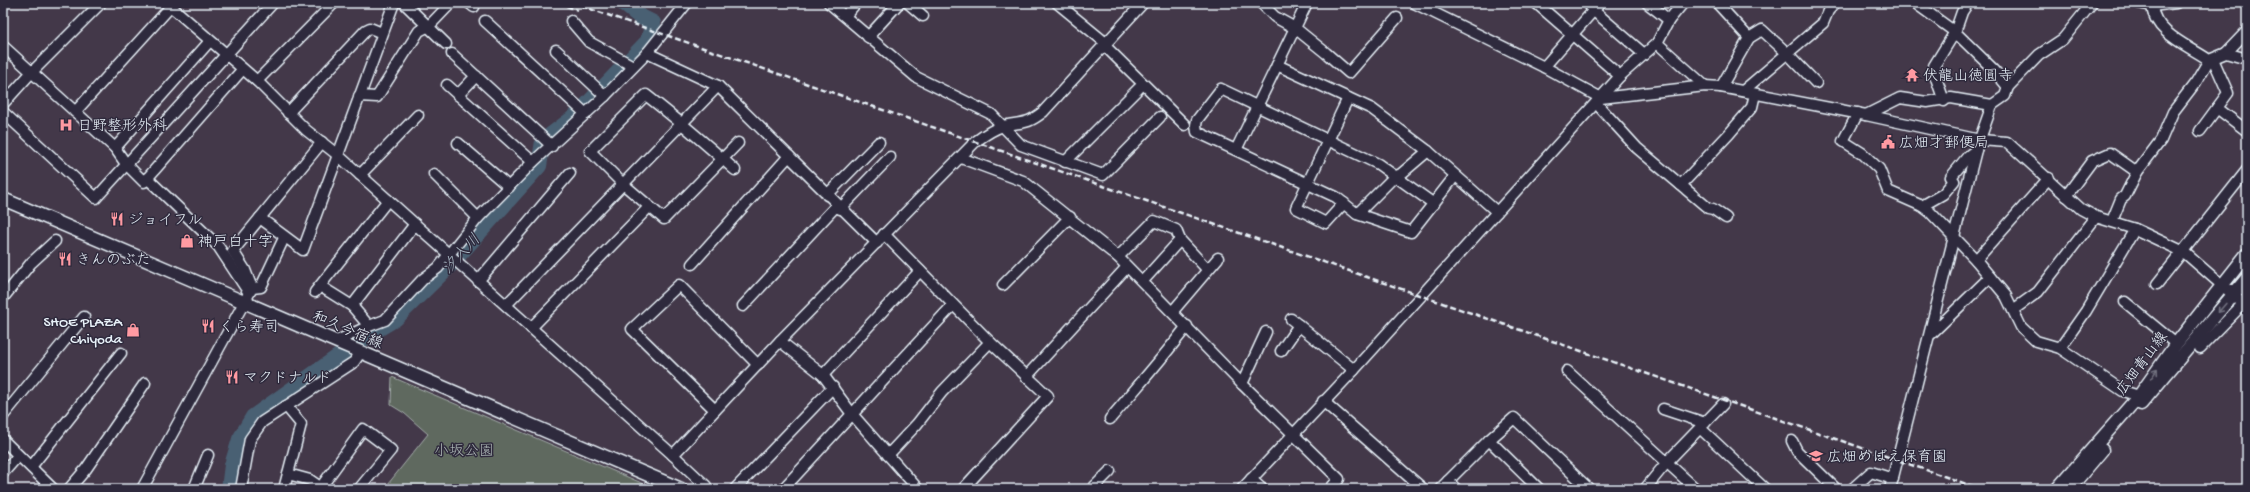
<svg xmlns="http://www.w3.org/2000/svg" width="2250" height="492" font-family="'Gochi Hand','Klee One',sans-serif">
  <rect width="100%" height="100%" fill="#433849"/>
  <filter id="ink" filterUnits="userSpaceOnUse"><feTurbulence type="fractalNoise" baseFrequency=".025" numOctaves="2"/><feDisplacementMap in="SourceGraphic" scale="8" xChannelSelector="R" yChannelSelector="G"/><feConvolveMatrix kernelMatrix="1 2 1 2 8 2 1 2 1" color-interpolation-filters="sRGB"/></filter>
  <g filter="url(#ink)">
    <polygon fill="#5f695e" stroke="#a4adab" points="392,377 644,484 640,489 384,489 428,434 404,413 391,405"/>
    <g fill="none" stroke-linecap="round" stroke-linejoin="round">
      <polyline stroke="#496073" stroke-width="16" points="229,489 232,465 240,439 253,417 370,334 395,319 450,265 539,166 543,141 576,116 648,41 653,23 639,16 623,3"/>
      <g stroke="#e8f1f8" stroke-width="13">
        <g id="minor">
          <polyline points="167,3 257,81 306,130 339,156 673,455 706,486 705,489"/>
          <polyline points="404,3 446,44"/>
          <polyline points="469,3 474,7"/>
          <polyline points="829,3 916,77 991,114 1021,145 1103,175 1160,117"/>
          <polyline points="908,3 923,16"/>
          <polyline points="1057,3 1107,44"/>
          <polyline points="1261,3 1275,17 1295,28 1326,53 1349,73 1397,18"/>
          <polyline points="1414,3 1544,67 1601,98 1705,86 1721,87 1866,115 1980,140 2007,142 2081,209 2096,217 2135,229 2184,252 2247,307"/>
          <polyline points="1536,3 1620,76"/>
          <polyline points="1588,3 1594,11 1644,54"/>
          <polyline points="1647,3 1669,20"/>
          <polyline points="1717,3 1749,38"/>
          <polyline points="1915,3 1955,32 1994,70 2008,87"/>
          <polyline points="2138,3 2152,6 2176,3"/>
          <path d="M2152,6C2154,33 2189,46 2209,60L2226,53L2247,59"/>
          <polyline points="845,16 856,3"/>
          <polyline points="485,21 586,114"/>
          <polyline points="571,21 589,42 633,66"/>
          <polyline points="868,37 899,3"/>
          <polyline points="1657,43 1705,86"/>
          <polyline points="3,46 115,148 126,164 144,182 242,70"/>
          <polyline points="1105,46 1185,125"/>
          <polyline points="556,50 605,96"/>
          <polyline points="647,53 718,86 877,243"/>
          <polyline points="2226,53 2247,31"/>
          <polyline points="452,54 552,146"/>
          <polyline points="1277,65 1372,109 1428,151 1497,212"/>
          <polyline points="1544,67 1600,3"/>
          <polyline points="257,81 334,3"/>
          <polyline points="447,85 533,162"/>
          <polyline points="1721,87 1749,38 1762,30 1788,54 1816,83"/>
          <polyline points="1743,91 1823,23 1828,11 1835,3"/>
          <polyline points="458,95 476,76"/>
          <polyline points="359,96 377,97 419,31 429,26 451,3"/>
          <polyline points="1944,101 1935,75 1934,66 1955,32 1962,12 1968,3"/>
          <polyline points="1596,103 1637,148 1708,208 1713,209 1726,218"/>
          <polyline points="3,104 31,73 101,3"/>
          <polyline points="2217,108 2247,131"/>
          <polyline points="3,112 96,198 273,3"/>
          <polyline points="75,112 174,3"/>
          <polyline points="288,113 366,30 370,28 382,33"/>
          <polyline points="1858,113 1843,141 1862,153 1879,169 1888,191 1922,206 1930,212 1976,260 2006,296 2021,327 2036,341 2060,348 2123,391 2139,396"/>
          <polyline points="1866,115 1900,98 1927,102 1951,98 1992,105"/>
          <polyline points="2200,131 2228,93 2213,59"/>
          <polyline points="458,143 509,187"/>
          <polyline points="115,148 210,41"/>
          <polyline points="1236,150 1307,3"/>
          <polyline points="961,158 1023,181 1118,257 1242,384 1339,479 1330,489"/>
          <polyline points="1065,162 1139,88"/>
          <path d="M735,170C706,144 677,119 646,95L590,151L622,183L664,219L738,143"/>
          <polyline points="434,174 478,218"/>
          <polyline points="360,175 418,115"/>
          <polyline points="147,178 218,246 249,293"/>
          <polyline points="1681,185 1729,134 1752,107 1755,94"/>
          <polyline points="827,195 879,142"/>
          <polyline points="2066,196 2092,161 2110,153 2137,172"/>
          <polyline points="1344,203 1326,223 1296,208 1348,98"/>
          <polyline points="1434,204 1378,164 1221,89 1197,120 1196,125 1197,132 1336,197 1357,214 1411,232 1455,176"/>
          <polyline points="1922,206 1943,194 1954,181 1951,177 1968,156 1976,150"/>
          <polyline points="840,209 890,157"/>
          <polyline points="1357,214 1394,177 1401,174 1428,151"/>
          <polyline points="260,218 303,250 394,3"/>
          <polyline points="2112,221 2121,199 2125,196 2137,172 2161,140 2173,112 2196,82 2209,60"/>
          <polyline points="884,234 990,342 1048,396 963,489"/>
          <polyline points="1118,257 1154,221 1176,230 1180,240 1207,269"/>
          <polyline points="1976,260 2049,178"/>
          <polyline points="692,264 789,156"/>
          <polyline points="478,281 570,173"/>
          <polyline points="1143,281 1180,240"/>
          <polyline points="2157,284 2247,170"/>
          <polyline points="1003,285 1070,217"/>
          <polyline points="320,286 352,306 369,326"/>
          <polyline points="252,288 245,270 233,251 322,142"/>
          <polyline points="252,288 261,287 284,238"/>
          <polyline points="2231,290 2247,290"/>
          <polyline points="315,292 388,200"/>
          <polyline points="3,298 31,263 55,241"/>
          <polyline points="2125,302 2176,344"/>
          <polyline points="506,305 718,86"/>
          <polyline points="352,306 415,224"/>
          <polyline points="743,306 837,205"/>
          <polyline points="2013,310 2038,292 2096,217"/>
          <polyline points="1173,311 1218,258"/>
          <polyline points="1291,319 1354,370"/>
          <polyline points="531,328 649,207"/>
          <polyline points="1931,334 1990,277"/>
          <polyline points="337,341 369,326 385,320 423,279 438,268 478,218 533,162 605,96 647,53 687,3"/>
          <polyline points="780,341 823,375 852,414 918,489"/>
          <polyline points="2060,348 2086,311 2135,229"/>
          <polyline points="2200,348 2243,304"/>
          <polyline points="1281,351 1299,325"/>
          <polyline points="1567,371 1696,489"/>
          <polyline points="823,375 920,271"/>
          <polyline points="1026,377 1127,267"/>
          <polyline points="1242,384 1266,332"/>
          <polyline points="1323,401 1423,489"/>
          <polyline points="1663,409 1705,423"/>
          <polyline points="715,410 632,329 679,285 758,365"/>
          <polyline points="3,416 84,317"/>
          <path d="M1110,419C1136,388 1163,358 1187,326"/>
          <polyline points="1700,428 1765,489"/>
          <polyline points="3,440 53,489"/>
          <polyline points="1792,441 1797,451 1836,489"/>
          <path d="M673,455L780,341L975,142C983,136 993,129 1003,126C1023,121 1025,126 1043,112L1143,3"/>
          <polyline points="888,455 917,424 942,392 990,342"/>
          <polyline points="31,467 121,353"/>
          <polyline points="3,473 18,456"/>
          <polyline points="288,474 310,480 323,489"/>
          <polyline points="1251,479 1262,489"/>
          <polyline points="1448,481 1489,440"/>
          <polyline points="321,487 363,429 391,450 359,489"/>
          <polyline points="69,489 86,469 145,383"/>
          <polyline points="142,489 252,288"/>
          <polyline points="194,489 208,455"/>
          <polyline points="241,489 250,439 262,422 354,362 361,352"/>
          <polyline points="284,489 301,424 286,406"/>
          <polyline points="735,489 833,387"/>
          <polyline points="783,489 953,305"/>
          <polyline points="1092,489 1110,471"/>
          <polyline points="1242,489 1354,370 1620,76 1657,43 1669,20 1683,3"/>
          <polyline points="1440,489 1448,481 1456,489"/>
          <polyline points="1539,489 1489,440 1514,418 1589,489"/>
          <polyline points="1645,489 1667,462 1723,404"/>
          <polyline points="1852,489 1871,472 1893,479"/>
          <polyline points="1890,489 1976,150 1992,105 2005,96 2008,87 2039,55 2063,39 2092,3"/>
        </g>
      </g>
      <g stroke="#e8f1f8" stroke-width="15">
        <g id="major">
          <polyline points="3,199 681,489"/>
          <polyline points="2141,404 2247,278"/>
          <polyline points="2057,489 2139,396 2176,344 2247,254"/>
          <polyline points="2069,489 2102,450"/>
        </g>
      </g>
      <use href="#minor" stroke="#2f2a3d" stroke-width="10"/>
      <use href="#major" stroke="#2f2a3d" stroke-width="12"/>
      <g stroke="#e8f1f8" stroke-width="2.5" stroke-dasharray="6 3" stroke-linecap="butt">
        <polyline points="558,3 578,10"/>
        <polyline points="573,3 1981,489"/>
      </g>
    </g>
    <defs><path id="oneway-shaft" d="M-6 0H5M1.5-3L5.5 0L1.5 3" fill="none" stroke-width="1.6" stroke-linecap="round" stroke-linejoin="round"/></defs>
    <g stroke="#70707e">
      <use href="#oneway-shaft" transform="translate(2222 308) rotate(130)"/>
      <use href="#oneway-shaft" transform="translate(2154 374) rotate(-55)"/>
    </g>
  </g>
  <defs>
    <g id="temple-bare" transform="scale(1.08)"><path d="M0-6L5-2H3V0L6.5 2.5H4V6H1.5V3h-3V6H-4V2.5H-6.5L-3 0V-2H-5Z" fill="#ff9aa2" stroke="#2f2a3d" stroke-width="2.5" paint-order="stroke"/></g>
    <g id="hospital-bare" transform="scale(1.08)"><path d="M-5-5h3v3.5h4V-5h3V5h-3V1.5h-4V5h-3Z" fill="#ff9aa2" stroke="#2f2a3d" stroke-width="2.5" paint-order="stroke"/></g>
    <g id="civic-bare" transform="scale(1.08)"><path d="M-.6-6.5H3V-4.5H.6V-3L4-1V1h2V6H-6V1h2V-1L-.6-3ZM-1.2 2.5V6h2.4V2.5Z" fill="#ff9aa2" stroke="#2f2a3d" stroke-width="2.5" paint-order="stroke"/></g>
    <g id="restaurant-bare" transform="scale(1.08)"><path d="M-5-6h1v4h1v-4h1v4h1v-4h1v5L-1.5 .5V6h-2V.5L-5-1ZM5-6V6H3V1.5H1.5Q1.5-4 5-6Z" fill="#ff9aa2" stroke="#2f2a3d" stroke-width="2.5" paint-order="stroke"/></g>
    <g id="shop-bare" transform="scale(1.08)"><path d="M-5-2.5h2.3a2.7 3.5 0 0 1 5.4 0H5L5.5 6h-11ZM-1.5-2.5h3a1.5 2.3 0 0 0-3 0Z" fill="#ff9aa2" stroke="#2f2a3d" stroke-width="2.5" paint-order="stroke"/></g>
    <g id="school-bare" transform="scale(1.08)"><path d="M0-5L7-2L0 1L-7-2ZM-4 1L0 2.5L4 1V4Q0 6-4 4Z" fill="#ff9aa2" stroke="#2f2a3d" stroke-width="2.5" paint-order="stroke"/></g>
  </defs>
  <g fill-rule="evenodd">
    <use href="#temple-bare" x="1912" y="75"/>
    <use href="#hospital-bare" x="66" y="125"/>
    <use href="#civic-bare" x="1888" y="142"/>
    <use href="#restaurant-bare" x="117" y="219"/>
    <use href="#shop-bare" x="187" y="241"/>
    <use href="#restaurant-bare" x="65" y="259"/>
    <use href="#restaurant-bare" x="208" y="326"/>
    <use href="#shop-bare" x="133" y="330"/>
    <use href="#restaurant-bare" x="232" y="377"/>
    <use href="#school-bare" x="1816" y="456"/>
  </g>
  <g text-anchor="middle" stroke-width="3" stroke-linejoin="round" paint-order="stroke">
    <g font-size="15" fill="#e8f1f8" stroke="#2f2a3d" text-anchor="start">
      <text x="1923" y="80">伏龍山徳圓寺</text>
      <text x="77" y="130">日野整形外科</text>
      <text x="1899" y="147">広畑才郵便局</text>
      <text x="128" y="224">ジョイフル</text>
      <text x="198" y="246">神戸白十字</text>
      <text x="76" y="264">きんのぶた</text>
      <text x="122" y="326" text-anchor="end">SHOE PLAZA<tspan x="122" dy="17">Chiyoda</tspan></text>
      <text x="219" y="331">くら寿司</text>
      <text x="243" y="382">マクドナルド</text>
      <text x="1827" y="461">広畑めばえ保育園</text>
    </g>
    <g font-size="15" fill="#e8f1f8" stroke="#2f2a3d">
      <text transform="translate(348 329) rotate(23)" y="5">和久今宿線</text>
      <text transform="translate(2141 363) rotate(-53)" y="5">広畑青山線</text>
    </g>
    <g font-size="15" fill="#aab4b3" stroke="#2f2a3d">
      <text x="464" y="455">小坂公園</text>
    </g>
    <g font-size="16" font-style="italic" fill="#a8b7c3" stroke="#2f2a3d">
      <text transform="translate(460 253) rotate(-47)" y="6">汐入川</text>
    </g>
  </g>
  <rect width="2250" height="492" fill="none" stroke="#2f2a3d" stroke-width="16"/>
  <rect x="8" y="8" width="2234" height="476" fill="none" stroke="#e8f1f8" stroke-width="1.5" filter="url(#ink)"/>
</svg>
